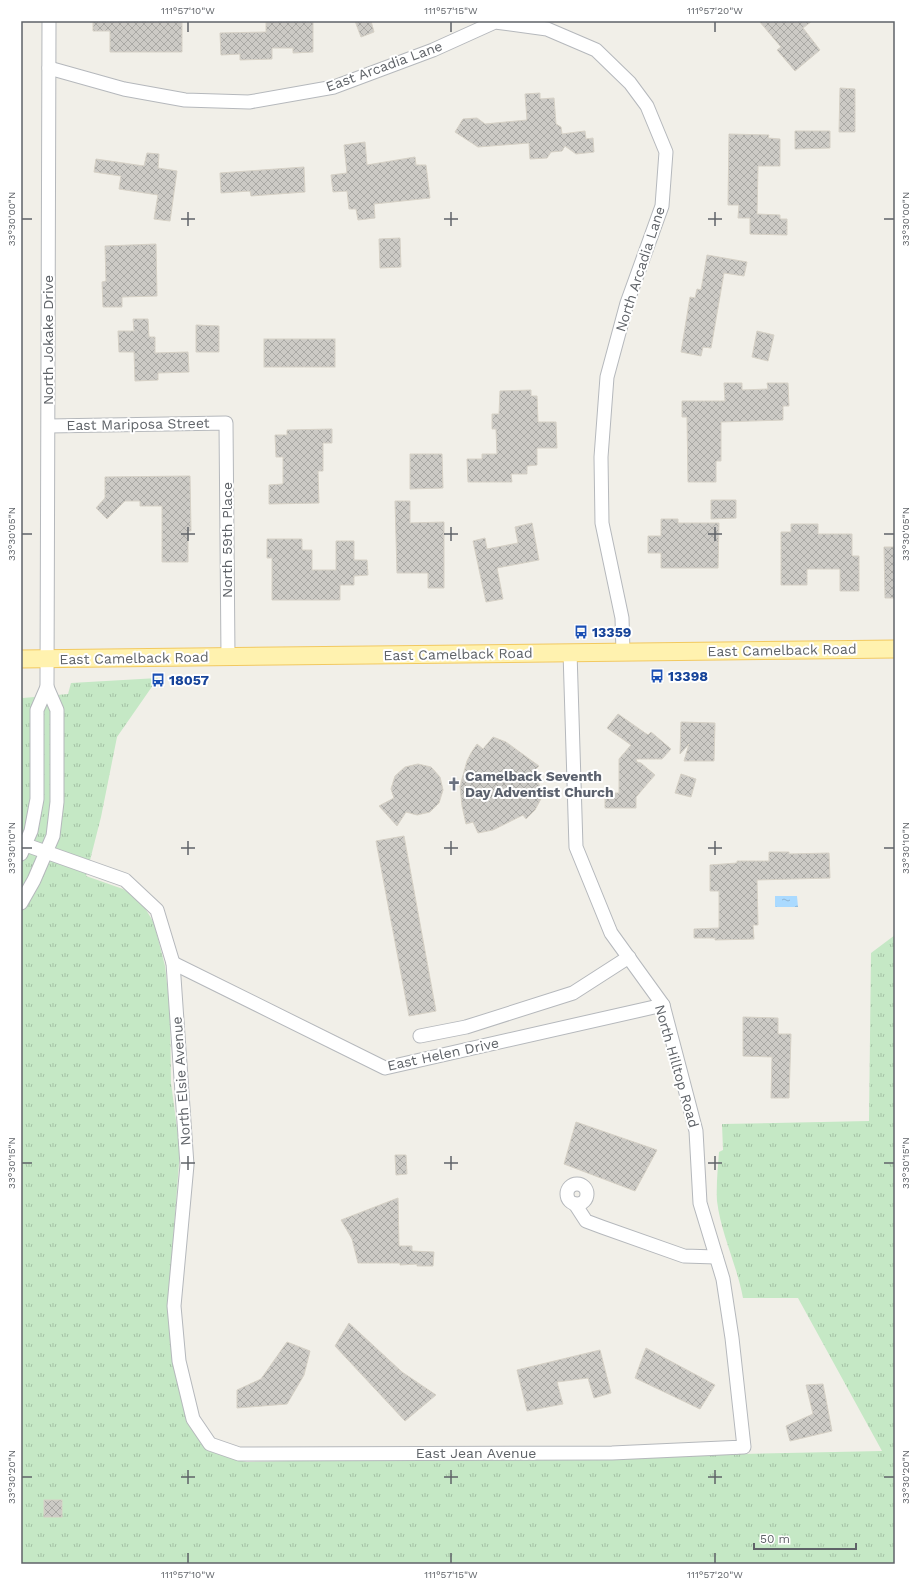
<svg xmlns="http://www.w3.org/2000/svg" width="916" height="1585" font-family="'Work Sans',sans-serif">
  <defs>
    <pattern id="grass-tufts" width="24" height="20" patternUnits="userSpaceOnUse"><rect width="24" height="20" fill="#c5e8c5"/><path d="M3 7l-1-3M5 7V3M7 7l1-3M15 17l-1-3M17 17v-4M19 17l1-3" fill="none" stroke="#a3c0a4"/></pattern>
    <pattern id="water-ripples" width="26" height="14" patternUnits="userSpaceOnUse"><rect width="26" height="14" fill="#aadaff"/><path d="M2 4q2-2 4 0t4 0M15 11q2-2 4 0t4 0" fill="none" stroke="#8eb4d2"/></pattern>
    <pattern id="building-cross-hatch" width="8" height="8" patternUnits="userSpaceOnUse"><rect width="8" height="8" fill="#cccac5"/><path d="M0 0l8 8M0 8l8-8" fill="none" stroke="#a9a8a4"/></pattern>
  </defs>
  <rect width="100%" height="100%" fill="#f1efe8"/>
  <path fill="url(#grass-tufts)" d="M158,678L117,737L101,817L86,876L123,889L135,897L145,908L154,923L165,966L170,1010L171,1083L180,1150L168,1306L173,1362L187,1423L206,1448L233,1459L247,1462L385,1459L462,1460L882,1451L798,1298H743C737,1265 721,1234 717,1201C716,1185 718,1167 719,1152L723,1150L722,1124L869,1121L871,953L895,935V1564H21V696L23,698L68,694L71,683Z"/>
  <polygon fill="url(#water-ripples)" points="775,896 797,896 798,907 775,907"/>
  <g fill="url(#building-cross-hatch)" stroke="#d6d1c6">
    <polygon points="93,21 182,21 182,52 110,52 110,31 93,31"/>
    <polygon points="266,21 313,21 313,52 293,53 293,48 272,48 272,59 240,60 240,54 221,55 220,33 266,32"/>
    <polygon points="355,21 371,21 374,32 361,37"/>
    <polygon points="759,21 812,21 803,28 820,50 795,71 777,50 781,47"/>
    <polygon points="840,88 855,89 855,132 839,132"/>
    <polygon points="540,93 540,99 554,98 556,124 561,127 562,134 585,131 586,139 593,138 594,152 576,154 565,146 562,151 551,152 547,158 530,159 529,143 478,147 455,132 463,119 477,118 485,124 527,120 525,94"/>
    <polygon points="795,131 830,131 830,148 795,149"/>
    <polygon points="729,134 769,135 768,138 780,139 780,166 758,166 757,214 780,215 780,219 787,219 787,235 750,234 750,218 738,218 739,205 728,205"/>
    <polygon points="365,142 367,165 415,157 416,165 426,165 430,198 374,204 375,218 358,220 356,209 349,209 347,191 333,192 331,175 347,173 344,145"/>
    <polygon points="147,153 159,154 158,168 177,171 170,221 154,219 158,195 119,189 121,176 94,172 96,159 144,166"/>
    <polygon points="304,167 305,192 251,196 250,191 221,193 220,173"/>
    <polygon points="400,238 401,267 380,268 379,239"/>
    <polygon points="156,244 157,296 122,297 122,307 103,307 102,282 106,281 105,246"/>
    <polygon points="707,255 747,262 744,276 724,273 711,348 703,347 701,356 681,352 690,297 695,298 697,289 701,290"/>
    <polygon points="133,319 148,319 149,337 155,337 155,353 188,352 189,372 158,373 158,380 135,381 134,352 119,352 118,331 134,331"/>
    <polygon points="196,325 219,326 219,352 196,352"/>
    <polygon points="757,331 774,335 768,361 752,357"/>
    <rect x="264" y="339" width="71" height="28"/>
    <polygon points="724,383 742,383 742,390 768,389 767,383 788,383 789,406 783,406 783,420 721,422 721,461 716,461 716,482 688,482 687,417 682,417 682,401 725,401"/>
    <polygon points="531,390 531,396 537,396 538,422 556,422 557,448 537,448 537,465 527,466 527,474 511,474 512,482 468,482 467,459 482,459 482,454 497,454 496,429 492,429 492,414 499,414 500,391"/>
    <polygon points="332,429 332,443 323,443 323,471 318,471 319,503 269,504 269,485 283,484 283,457 276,457 275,435 287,435 287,430"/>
    <polygon points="410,454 442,454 443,488 410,489"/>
    <polygon points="190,476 191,531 188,531 188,562 162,562 162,506 140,506 140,501 125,501 107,519 96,508 105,498 105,477"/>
    <polygon points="711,500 736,500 736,518 711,519"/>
    <polygon points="395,501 410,501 410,523 444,522 444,588 428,588 428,573 397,573"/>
    <polygon points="661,519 678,519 678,523 719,523 718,568 661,568 661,553 648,553 648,536 661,536"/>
    <polygon points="532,523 539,560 497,568 503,599 486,602 473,541 485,538 487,549 518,543 515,527"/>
    <polygon points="791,524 818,524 818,534 852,534 852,556 859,556 859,591 840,591 840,569 807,569 807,585 781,585 781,532 791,532"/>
    <polygon points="267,539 302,539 302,550 312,550 312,570 336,570 336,541 354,541 354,560 367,560 368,575 354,576 354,585 340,585 340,600 272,600 272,558 267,558"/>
    <polygon points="884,547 895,547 895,598 885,598"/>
    <polygon points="618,714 648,735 651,732 671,749 662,759 636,759 637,762 641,763 655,775 636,797 636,808 605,808 605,793 619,793 619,759 631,745 607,728"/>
    <polygon points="681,722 715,723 714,761 684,761 689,744 680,754"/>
    <polygon points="493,737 506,742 539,766 533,772 538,780 540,789 544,793 535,810 526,819 523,815 493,830 478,833 473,822 466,824 462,806 460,786 467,761 471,753 477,744 483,749"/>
    <polygon points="418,764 431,767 440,777 443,790 439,803 430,812 417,815 406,812 397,826 379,806 394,798 391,789 395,776 405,767"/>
    <polygon points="681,774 696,779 691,797 675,793"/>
    <polygon points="404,836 436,1011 409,1016 376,841"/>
    <polygon points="769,852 789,852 789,854 829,853 830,878 757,880 758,925 753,925 754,939 715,940 715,938 694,938 694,929 719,928 719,891 710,891 710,865 737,863 737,861 769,861"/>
    <polygon points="743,1017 778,1018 778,1034 791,1034 789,1098 771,1098 772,1057 743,1056"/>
    <polygon points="576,1122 657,1150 635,1191 564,1164"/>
    <polygon points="395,1155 406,1155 407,1174 396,1175"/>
    <polygon points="398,1198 399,1246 412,1246 412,1251 434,1252 433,1266 417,1266 417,1264 400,1265 400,1263 358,1263 352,1239 341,1220"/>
    <polygon points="349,1323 402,1372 436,1395 405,1421 335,1346"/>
    <polygon points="287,1342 310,1351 304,1375 287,1404 237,1408 237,1390 261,1379"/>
    <polygon points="646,1348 715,1385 700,1409 635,1378"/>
    <polygon points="600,1350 611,1393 594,1398 588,1378 557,1382 563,1404 527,1411 517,1370"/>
    <polygon points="823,1384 832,1431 790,1441 786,1426 813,1414 806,1385"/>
    <rect x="44" y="1500" width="18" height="17"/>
  </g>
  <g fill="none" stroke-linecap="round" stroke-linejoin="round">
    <g stroke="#b5b8bc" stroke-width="15">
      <g id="minor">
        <polyline points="49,68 124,89 185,100 249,102 334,87 433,50 495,22 547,29 596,50 630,83 647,106 666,152 662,206 627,303 607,377 601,457 602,523 622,618 623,652"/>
        <polyline points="49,426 226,423 228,656"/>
        <polyline points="26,845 125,880 157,910 173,963 187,1165 174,1306 179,1361 193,1419 210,1444 239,1454 612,1453 744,1447 732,1338 723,1279 700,1203 696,1131 663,1005 611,933 576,847 570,652"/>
        <polyline points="21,854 31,831 37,799 37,710 47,687 49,21"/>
        <polyline points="21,903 34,880 53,836 57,802 57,710 47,687"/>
        <polyline points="173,963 385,1068 663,1005"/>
        <polyline points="420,1036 466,1027 573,993 629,957"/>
        <circle cx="577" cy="1194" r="10"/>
        <polyline points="575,1204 586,1221 602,1227 684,1256 716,1257"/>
      </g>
    </g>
    <g stroke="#f2c960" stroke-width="19">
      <polyline id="major" points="21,659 895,649"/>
    </g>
    <use href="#minor" stroke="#fff" stroke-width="13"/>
    <use href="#major" stroke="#fff2af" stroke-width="17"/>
  </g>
  <path fill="none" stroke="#5f6368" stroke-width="1.5" d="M188,22V32M451,22V32M715,22V32M188,212V226M451,212V226M715,212V226M22,219H32M181,219H195M444,219H458M708,219H722M884,219H894M188,527V541M451,527V541M715,527V541M22,534H32M181,534H195M444,534H458M708,534H722M884,534H894M188,841V855M451,841V855M715,841V855M22,848H32M181,848H195M444,848H458M708,848H722M884,848H894M188,1156V1170M451,1156V1170M715,1156V1170M22,1163H32M181,1163H195M444,1163H458M708,1163H722M884,1163H894M188,1470V1484M451,1470V1484M715,1470V1484M22,1477H32M181,1477H195M444,1477H458M708,1477H722M884,1477H894M188,1553V1563M451,1553V1563M715,1553V1563"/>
  <defs>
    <g id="bus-bare" transform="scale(1.08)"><path d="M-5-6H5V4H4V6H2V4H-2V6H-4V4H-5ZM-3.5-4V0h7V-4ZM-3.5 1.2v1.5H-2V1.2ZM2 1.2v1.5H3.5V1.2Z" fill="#1a4fb4" stroke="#fff" stroke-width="2.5" paint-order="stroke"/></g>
    <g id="church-bare" transform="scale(1.08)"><path d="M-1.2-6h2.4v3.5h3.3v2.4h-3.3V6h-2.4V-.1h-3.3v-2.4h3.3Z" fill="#6b7280" stroke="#fff" stroke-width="2.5" paint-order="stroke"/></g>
  </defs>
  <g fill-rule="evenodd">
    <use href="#bus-bare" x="581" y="632"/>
    <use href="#bus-bare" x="657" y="676"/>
    <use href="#bus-bare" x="158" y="680"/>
    <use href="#church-bare" x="454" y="784"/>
  </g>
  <g text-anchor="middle" stroke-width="4" stroke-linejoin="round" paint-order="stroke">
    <g font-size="14" fill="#5f6368" stroke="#fff">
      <text transform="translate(384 66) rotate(-20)" y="5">East Arcadia Lane</text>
      <text transform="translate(640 269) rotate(-72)" y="5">North Arcadia Lane</text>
      <text transform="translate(48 340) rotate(-90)" y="5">North Jokake Drive</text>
      <text transform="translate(138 424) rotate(-1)" y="5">East Mariposa Street</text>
      <text transform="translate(227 540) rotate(-90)" y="5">North 59th Place</text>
      <text transform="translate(782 650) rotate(-1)" y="5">East Camelback Road</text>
      <text transform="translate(458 654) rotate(-1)" y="5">East Camelback Road</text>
      <text transform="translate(134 658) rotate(-1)" y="5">East Camelback Road</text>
      <text transform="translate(443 1054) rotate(-12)" y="5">East Helen Drive</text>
      <text transform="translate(677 1066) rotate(74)" y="5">North Hilltop Road</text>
      <text transform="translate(181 1081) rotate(-94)" y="5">North Elsie Avenue</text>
      <text x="476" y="1458">East Jean Avenue</text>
    </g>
    <g font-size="14" font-weight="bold" fill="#164399" stroke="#fff" text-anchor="start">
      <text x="592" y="637">13359</text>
      <text x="668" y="681">13398</text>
      <text x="169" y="685">18057</text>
    </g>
    <g font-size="14" font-weight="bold" fill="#5b616d" stroke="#fff" text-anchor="start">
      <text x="465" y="781">Camelback Seventh<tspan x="465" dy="16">Day Adventist Church</tspan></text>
    </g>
  </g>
  <rect width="916" height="1585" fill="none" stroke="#ffffff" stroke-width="44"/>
  <path d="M754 1543v6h102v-6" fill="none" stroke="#5f6368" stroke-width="2"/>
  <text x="760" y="1543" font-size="12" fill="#5f6368" stroke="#ffffff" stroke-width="3" paint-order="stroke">50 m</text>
  <rect x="22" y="22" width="872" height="1541" fill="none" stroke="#5f6368" stroke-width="1.5"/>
  <g font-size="10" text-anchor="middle" fill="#5f6368">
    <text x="188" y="14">111°57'10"W</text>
    <text x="451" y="14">111°57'15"W</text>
    <text x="715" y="14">111°57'20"W</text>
    <text transform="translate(905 219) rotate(-90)" y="4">33°30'00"N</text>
    <text transform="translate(11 219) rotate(-90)" y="4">33°30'00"N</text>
    <text transform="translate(11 534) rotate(-90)" y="4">33°30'05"N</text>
    <text transform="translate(905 534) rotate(-90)" y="4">33°30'05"N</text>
    <text transform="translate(905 848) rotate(-90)" y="4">33°30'10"N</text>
    <text transform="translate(11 848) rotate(-90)" y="4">33°30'10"N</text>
    <text transform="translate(905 1163) rotate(-90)" y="4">33°30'15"N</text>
    <text transform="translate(11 1163) rotate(-90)" y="4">33°30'15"N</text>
    <text transform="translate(11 1477) rotate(-90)" y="4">33°30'20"N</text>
    <text transform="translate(905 1477) rotate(-90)" y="4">33°30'20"N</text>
    <text x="188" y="1578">111°57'10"W</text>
    <text x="451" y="1578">111°57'15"W</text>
    <text x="715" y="1578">111°57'20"W</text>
  </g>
</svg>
